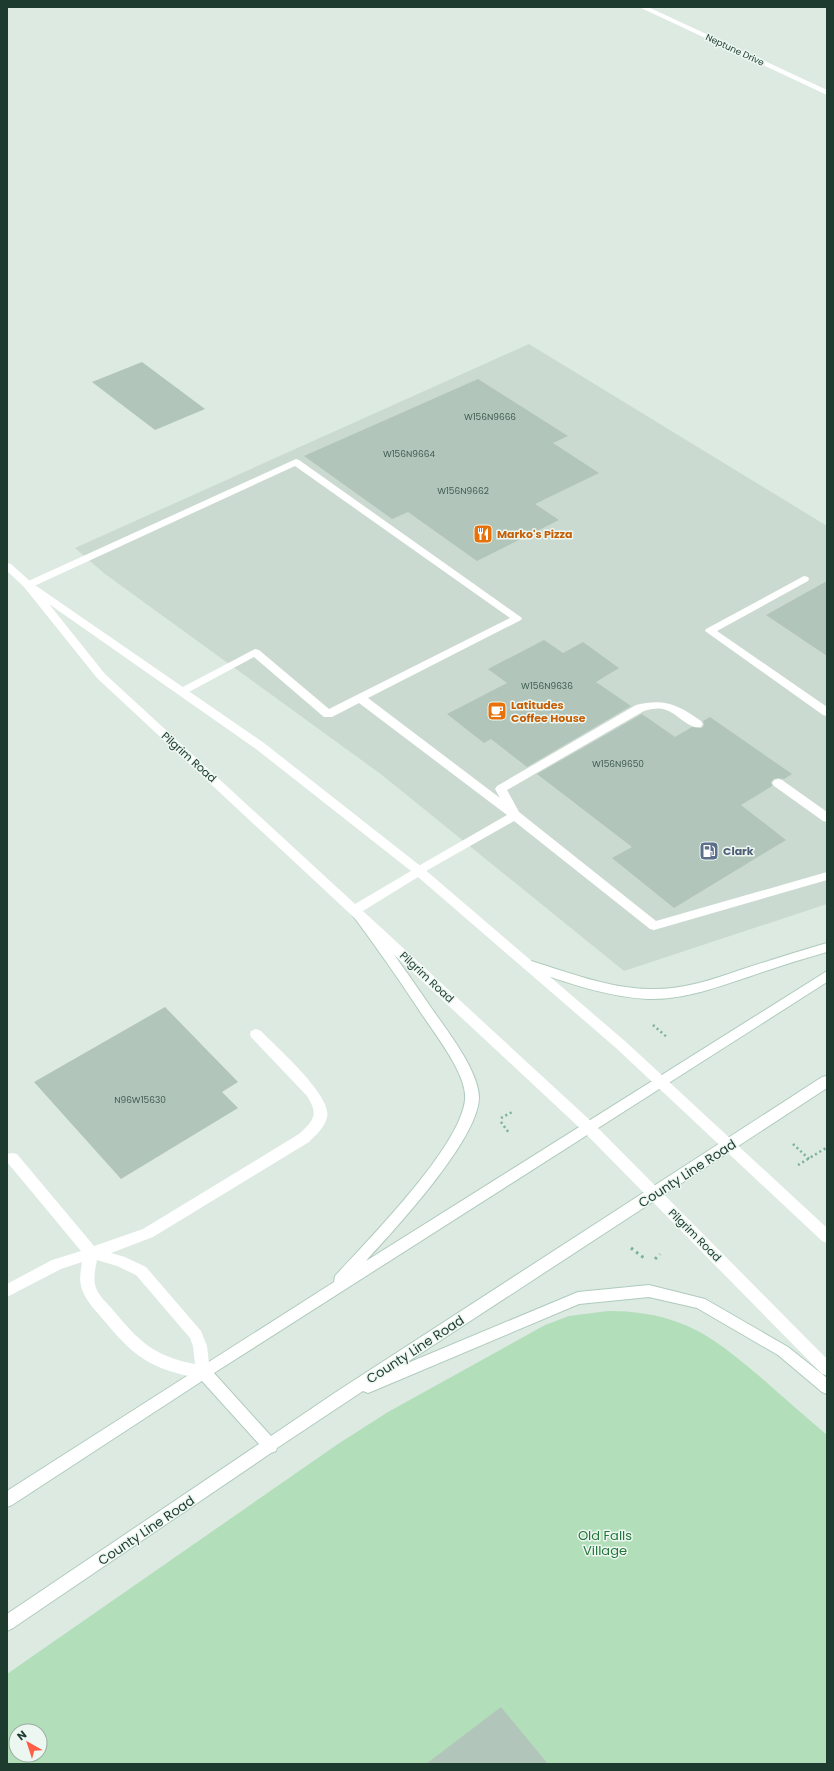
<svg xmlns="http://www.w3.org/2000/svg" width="834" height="1771" font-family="Poppins,sans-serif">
  <rect width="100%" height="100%" fill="#dceae2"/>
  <polygon fill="#cbdad1" points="529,344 827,526 827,904 624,971 382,775 105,574 75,548"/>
  <path fill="#b2deb9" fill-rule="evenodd" d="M608,1311C633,1311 657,1314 680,1323C712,1335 739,1359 765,1381C785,1399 806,1417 827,1435V1764H7V1674L338,1444L388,1412L545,1325L569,1316ZM16,1731H40V1755H16Z"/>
  <g fill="#b2c5bb">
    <polygon points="142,362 205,409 155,430 92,382"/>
    <polygon points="478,379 568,436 553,443 599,473 535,504 559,520 477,561 408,512 392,519 304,456"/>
    <polygon points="827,581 827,656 766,615"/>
    <polygon points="544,640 563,653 583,642 619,668 596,682 631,706 527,767 491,739 484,743 447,714 507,683 488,669"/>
    <polygon points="642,714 675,737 692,727 702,728 704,725 703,721 710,717 792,774 784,779 778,778 774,779 771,782 772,786 741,805 786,840 674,908 612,858 632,847 537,774"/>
    <polygon points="165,1007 238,1082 222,1092 238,1108 121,1179 34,1082"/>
    <polygon points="501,1707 548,1764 426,1764"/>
  </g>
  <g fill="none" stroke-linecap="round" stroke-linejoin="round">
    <g stroke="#afcbbd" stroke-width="2">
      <g id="secondary">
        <path d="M355,906L359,907C383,939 407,972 430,1006C445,1028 479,1070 479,1098C478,1140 395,1229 366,1261L827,971V982L214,1373L271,1436L336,1392L822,1077L827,1076V1088L403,1365L578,1292L649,1285L705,1299L788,1347L827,1378V1394L822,1392L778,1355L697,1308L649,1297L579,1304L373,1391L368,1393L363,1391L277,1448L276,1451L271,1453L13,1628L7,1631V1614L259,1444L202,1381L12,1505L7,1507V1491L334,1282L335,1276C369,1239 460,1147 465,1100C468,1074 431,1029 417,1007C396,975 374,944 351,913L349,910L351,907Z"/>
        <path d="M827,943V952C802,959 777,967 751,976C718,987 684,1000 648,999C606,997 566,982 527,969L525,966L527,963L531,961C570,973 608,988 649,989C682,990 712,980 743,969C771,960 799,951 827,943Z"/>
      </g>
    </g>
    <g stroke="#79b199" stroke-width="2.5" stroke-dasharray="2 3" stroke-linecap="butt">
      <polyline points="653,1025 668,1038"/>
      <polyline points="501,1118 514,1111"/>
      <polyline points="501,1122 509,1133"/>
      <polyline points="793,1144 809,1159"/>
      <polyline points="798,1165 826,1148"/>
    </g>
    <g stroke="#79b199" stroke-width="3" stroke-dasharray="2.5 4" stroke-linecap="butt">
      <polyline points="631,1248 644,1258"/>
      <polyline points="655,1259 660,1254"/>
    </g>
    <g fill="#fff" fill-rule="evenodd">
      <path d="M296,459L299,460L522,618L521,620L368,698L500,798L495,789L497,786L636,705C665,698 678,705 701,721L703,724L701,727C689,730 677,713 666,710C659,707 651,709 644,711L507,790L519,812L656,921L827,872V880L654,930L650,929L514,821L419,875L415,874L413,871L415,868L507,815L359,703L332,717H324L254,657L187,693H179L178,691L179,689L255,649L259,650L329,709L510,618L295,466L32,587L28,588L23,585L24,583Z"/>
      <polygon points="804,576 808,577 809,579 808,581 717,631 827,707 827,716 823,715 705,631 706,629"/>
      <polygon points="778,779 782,780 827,812 827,822 823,821 774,786 772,783 774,780"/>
      <path d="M256,1029L261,1031C275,1046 333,1096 327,1117C325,1127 316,1135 309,1142L153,1237L111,1253L125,1257L146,1267L201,1331L207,1346L210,1372L208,1377C201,1379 192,1377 184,1375C142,1365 128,1349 101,1317C93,1308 84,1298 81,1286C79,1278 81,1270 82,1262L61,1269L7,1297V1284L52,1260L81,1251L7,1162V1154L12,1153L17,1154L94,1246L143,1229L299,1134C314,1120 319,1115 307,1096L251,1037L250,1034L251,1031ZM97,1260L117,1266L136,1275L190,1338L193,1346L195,1364C153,1356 139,1341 113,1310C107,1303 99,1296 96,1288C93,1279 95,1269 97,1260Z"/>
    </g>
    <polygon fill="#fff" fill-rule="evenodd" points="639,7 648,7 827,90 827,95"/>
    <path fill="#fff" fill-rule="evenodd" d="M7,563L11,564L32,583L264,743L423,868L626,1042L827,1228V1243L822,1241L616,1048L418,877L363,911L593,1123L827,1359V1375L822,1374L583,1131L97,678L24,587L7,571ZM49,604L256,749L411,871L355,904L105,674Z"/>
    <use href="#secondary" fill="#fff" fill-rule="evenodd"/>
  </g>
  <defs>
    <g id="restaurant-square" transform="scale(1)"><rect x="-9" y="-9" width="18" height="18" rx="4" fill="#e8710a" stroke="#edf7f1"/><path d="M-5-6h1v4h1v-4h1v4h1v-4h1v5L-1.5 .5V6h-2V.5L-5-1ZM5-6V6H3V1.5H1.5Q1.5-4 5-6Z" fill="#fff"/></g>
    <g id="cafe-square" transform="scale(1)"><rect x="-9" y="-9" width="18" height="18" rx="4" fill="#e8710a" stroke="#edf7f1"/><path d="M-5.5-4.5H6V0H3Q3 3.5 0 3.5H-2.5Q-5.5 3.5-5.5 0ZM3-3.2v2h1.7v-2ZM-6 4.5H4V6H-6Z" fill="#fff"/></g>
    <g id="fuel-square" transform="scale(1)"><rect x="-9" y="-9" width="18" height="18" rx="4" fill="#5c6f8a" stroke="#edf7f1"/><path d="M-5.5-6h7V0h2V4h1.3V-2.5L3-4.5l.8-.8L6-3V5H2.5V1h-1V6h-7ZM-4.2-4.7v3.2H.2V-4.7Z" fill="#fff"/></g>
  </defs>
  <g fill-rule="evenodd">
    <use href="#restaurant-square" x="483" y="534"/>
    <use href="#cafe-square" x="497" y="711"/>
    <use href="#fuel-square" x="709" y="851"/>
  </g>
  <g text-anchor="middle" stroke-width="3" stroke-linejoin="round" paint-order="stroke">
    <g font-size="9" fill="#1d3b2f" stroke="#edf7f1">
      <text transform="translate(735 50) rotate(25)" y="3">Neptune Drive</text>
    </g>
    <g font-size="9" fill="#425e52">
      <text x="490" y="420">W156N9666</text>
      <text x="409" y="457">W156N9664</text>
      <text x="463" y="494">W156N9662</text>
      <text x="547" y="689">W156N9636</text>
      <text x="618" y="767">W156N9650</text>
      <text x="140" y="1103">N96W15630</text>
    </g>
    <g font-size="11" font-weight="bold" fill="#c56008" stroke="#edf7f1" text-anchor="start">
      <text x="497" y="538">Marko's Pizza</text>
      <text x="511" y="709">Latitudes<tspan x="511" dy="13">Coffee House</tspan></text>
    </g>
    <g font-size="11" fill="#1d3b2f" stroke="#edf7f1">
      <text transform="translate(189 757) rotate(42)" y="4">Pilgrim Road</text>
      <text transform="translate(427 977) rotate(43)" y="4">Pilgrim Road</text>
      <text transform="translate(695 1235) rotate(45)" y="4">Pilgrim Road</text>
    </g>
    <g font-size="11" font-weight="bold" fill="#4e5e75" stroke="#edf7f1" text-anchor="start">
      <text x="723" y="855">Clark</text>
    </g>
    <g font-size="13" fill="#1d3b2f" stroke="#edf7f1">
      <text transform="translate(687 1173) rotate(-33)" y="5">County Line Road</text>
      <text transform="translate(415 1349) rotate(-33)" y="5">County Line Road</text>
      <text transform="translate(146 1530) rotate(-34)" y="5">County Line Road</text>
    </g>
    <g font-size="13" fill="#237539" stroke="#edf7f1">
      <text x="605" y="1540">Old Falls<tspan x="605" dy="15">Village</tspan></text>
    </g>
  </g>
  <rect width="834" height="1771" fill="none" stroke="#1d3b2f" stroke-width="16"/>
  <g transform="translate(28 1743) rotate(321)"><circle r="19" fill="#edf7f1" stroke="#9aaca3"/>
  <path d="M0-3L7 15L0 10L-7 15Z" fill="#ff5d46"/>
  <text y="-6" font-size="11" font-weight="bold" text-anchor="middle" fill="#1d3b2f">N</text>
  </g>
</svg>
